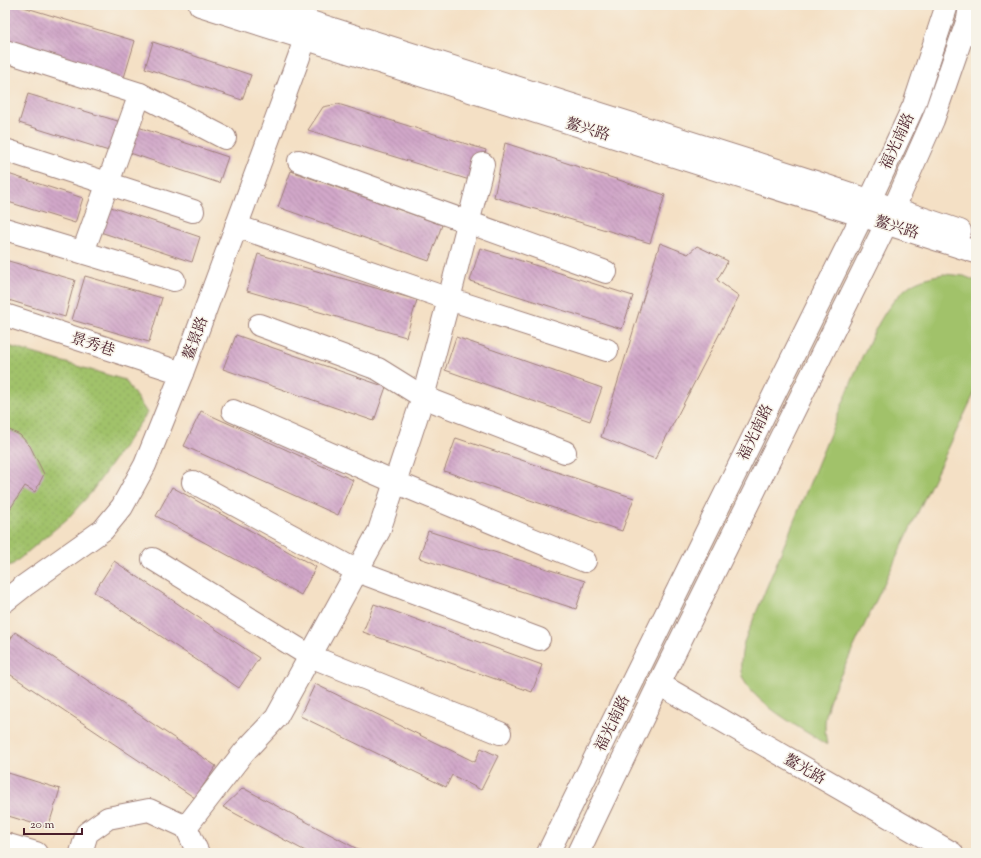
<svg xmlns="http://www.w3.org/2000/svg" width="981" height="858" font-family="'Sorts Mill Goudy','Noto Serif SC',serif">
  <defs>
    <pattern id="park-dots" width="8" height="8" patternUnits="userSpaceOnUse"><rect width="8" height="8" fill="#a1c26b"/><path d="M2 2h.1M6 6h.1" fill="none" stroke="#8ca65d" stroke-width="1.8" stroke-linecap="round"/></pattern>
    <pattern id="building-back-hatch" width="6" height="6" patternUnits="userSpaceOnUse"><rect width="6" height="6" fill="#d1a7c9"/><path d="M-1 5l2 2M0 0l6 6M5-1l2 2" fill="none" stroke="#ac87a3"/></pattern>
  </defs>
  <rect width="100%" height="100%" fill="#f7f3e8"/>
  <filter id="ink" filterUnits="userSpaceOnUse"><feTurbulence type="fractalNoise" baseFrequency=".025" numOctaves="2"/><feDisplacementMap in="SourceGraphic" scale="8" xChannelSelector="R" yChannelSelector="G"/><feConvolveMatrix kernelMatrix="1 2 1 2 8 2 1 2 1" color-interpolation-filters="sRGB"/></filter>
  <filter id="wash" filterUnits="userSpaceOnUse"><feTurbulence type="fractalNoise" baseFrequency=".012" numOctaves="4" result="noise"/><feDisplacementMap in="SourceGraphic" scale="16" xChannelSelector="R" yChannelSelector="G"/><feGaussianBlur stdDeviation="0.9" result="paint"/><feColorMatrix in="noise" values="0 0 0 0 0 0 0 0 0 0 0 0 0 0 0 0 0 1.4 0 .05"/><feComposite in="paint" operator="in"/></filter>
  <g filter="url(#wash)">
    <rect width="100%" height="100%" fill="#f4e0c5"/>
    <polygon fill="url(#park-dots)" stroke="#76704b" points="5,345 125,380 147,413 90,494 67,519 12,565 5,566"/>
    <path fill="#a1c26b" stroke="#76704b" d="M944,274L964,276L976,281V390L833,691C825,712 823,723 827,745C804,730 751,702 742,676C739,666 742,652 744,642L861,359C873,334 886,303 909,286C919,279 932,276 944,274Z"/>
    <g id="blocks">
      <g fill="url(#building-back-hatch)">
        <polygon points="5,5 17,5 135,41 123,81 5,45"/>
        <polygon points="153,42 251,75 242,100 145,68"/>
        <polygon points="28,94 121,122 112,152 19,123"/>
        <polygon points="338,104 486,150 476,182 308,130 323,107"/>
        <polygon points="129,124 228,157 219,183 121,150"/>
        <polygon points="505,143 665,195 650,243 494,197"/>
        <polygon points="291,171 442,225 429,261 278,207"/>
        <polygon points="5,173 83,198 75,223 5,201"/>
        <polygon points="102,204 200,237 192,262 94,230"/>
        <polygon points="660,243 688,254 697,246 728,261 717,280 739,296 655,459 601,437"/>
        <polygon points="480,248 633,296 622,329 470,281"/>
        <polygon points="258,254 417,300 406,337 247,291"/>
        <polygon points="5,260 75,280 65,317 5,299"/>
        <polygon points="85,276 162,298 149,342 72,320"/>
        <polygon points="236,335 386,387 374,421 223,369"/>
        <polygon points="456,337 602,388 590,421 445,370"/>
        <polygon points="201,411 353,480 338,515 184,446"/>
        <polygon points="5,428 20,435 30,446 44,474 35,492 25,486 10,509 5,513"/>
        <polygon points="456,438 634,498 622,531 444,471"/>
        <polygon points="172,487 316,567 301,595 156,516"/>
        <polygon points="428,531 585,581 576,609 419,558"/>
        <polygon points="114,561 259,658 239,688 94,592"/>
        <polygon points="374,604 542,665 532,692 363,632"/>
        <polygon points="15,632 216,766 195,798 5,671 5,648"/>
        <polygon points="315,684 475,762 481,748 498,756 481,790 452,775 446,787 300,716"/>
        <polygon points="5,772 60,789 48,828 5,815"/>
        <polygon points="243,788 365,853 309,853 223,807"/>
      </g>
    </g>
  </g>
  <g filter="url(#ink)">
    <use href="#blocks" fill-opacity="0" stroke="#9f8078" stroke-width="1"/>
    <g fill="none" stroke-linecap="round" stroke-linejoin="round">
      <g stroke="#9f8078" stroke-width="24">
        <g id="minor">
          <polyline points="5,51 140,94 225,138"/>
          <polyline points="5,150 193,211"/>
          <polyline points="299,161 606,272"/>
          <polyline points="236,226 449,299 607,350"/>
          <polyline points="5,229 174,280"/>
          <polyline points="83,252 140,94"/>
          <polyline points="5,315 182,373"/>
          <polyline points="259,325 378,369 423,397 565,452"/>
          <polyline points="233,411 395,482 585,561"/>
          <polyline points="193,482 357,571 539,639"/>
          <polyline points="153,559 310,656 500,733"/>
          <polyline points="5,601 24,586 103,530 122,507 145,465 182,373 299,57 310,22"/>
          <polyline points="659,684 952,853"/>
          <polyline points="186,827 198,853"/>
          <polyline points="5,844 36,853"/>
          <polyline points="81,853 87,833 108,818 149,810 186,827 244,752 276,718 379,531 423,397 449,299 483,164"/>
        </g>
      </g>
      <g stroke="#9f8078" stroke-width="24">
        <g id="major">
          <polyline points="200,5 976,252"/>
          <polyline points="257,5 815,182 960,231"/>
          <polyline points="548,853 870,200 914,105 947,5"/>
          <polyline points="578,853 659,684 894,208 933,120 968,19 970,5"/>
        </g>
      </g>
      <use href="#minor" stroke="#fff" stroke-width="22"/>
      <use href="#major" stroke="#fff" stroke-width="22"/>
    </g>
  </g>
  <g text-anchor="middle" stroke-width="3" stroke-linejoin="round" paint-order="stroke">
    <g font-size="15" fill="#4a1f2b" stroke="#f7f3e8">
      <text transform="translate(588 129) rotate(17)" y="5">鳌兴路</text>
      <text transform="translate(897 141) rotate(-65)" y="5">福光南路</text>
      <text transform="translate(897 227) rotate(17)" y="5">鳌兴路</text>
      <text transform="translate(195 338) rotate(-70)" y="5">鳌景路</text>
      <text transform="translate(93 344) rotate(18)" y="5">景秀巷</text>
      <text transform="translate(755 432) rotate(-64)" y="5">福光南路</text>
      <text transform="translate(612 723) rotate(-64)" y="5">福光南路</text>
      <text transform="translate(805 769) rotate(30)" y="5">鳌光路</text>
    </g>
  </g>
  <rect width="981" height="858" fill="none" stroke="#f7f3e8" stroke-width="20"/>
  <path d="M24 828v6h58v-6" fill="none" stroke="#4a1f2b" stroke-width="2"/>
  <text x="30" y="828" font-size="12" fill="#4a1f2b" stroke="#f7f3e8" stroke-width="3" paint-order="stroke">20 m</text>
</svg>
